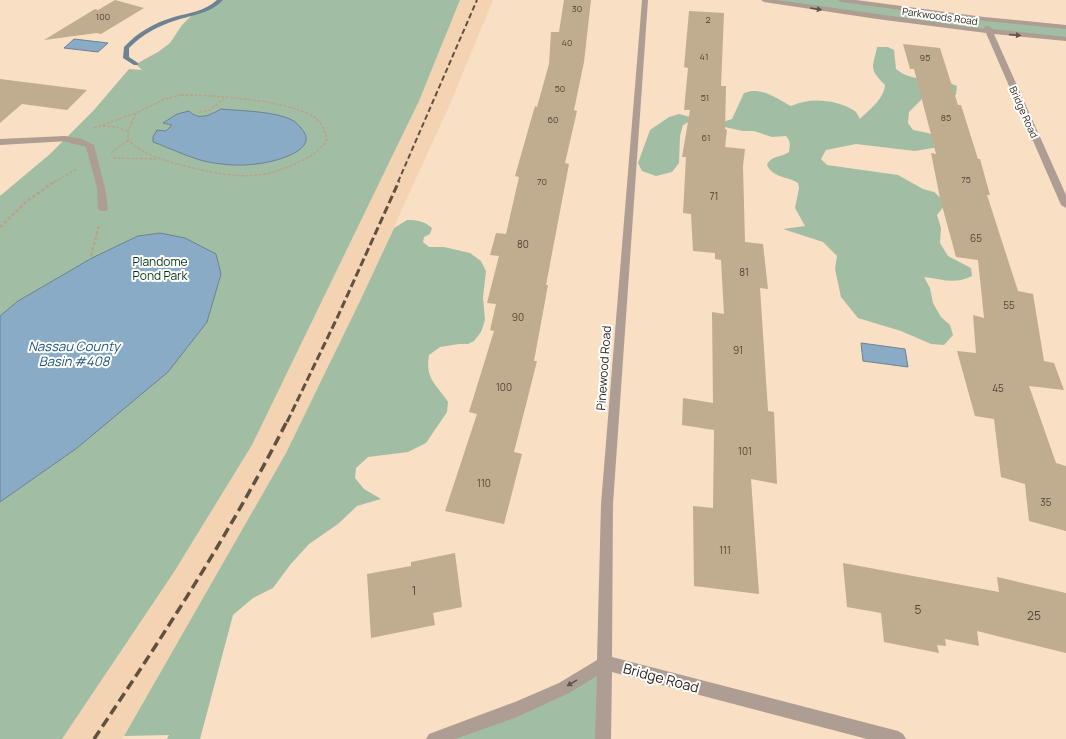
<svg xmlns="http://www.w3.org/2000/svg" width="1066" height="739" font-family="Manrope,sans-serif">
  <rect width="100%" height="100%" fill="#f9dfc3"/>
  <polygon fill="#f3d3b2" points="460,0 493,0 450,104 360,301 286,453 122,739 62,739 174,572 252,445 419,101"/>
  <g fill="#a1bea4">
    <polygon points="220,0 460,0 419,101 252,445 174,572 62,739 0,739 0,196 50,154 94,110 129,69 142,70 136,64 158,52 170,43 182,25 194,13 207,8"/>
    <polygon points="764,0 841,0 984,19 1066,27 1066,39 988,32"/>
    <path d="M877,47H888L894,50L896,69C914,84 937,76 957,86L956,95L950,97H924L909,112L908,123L913,130L928,133L944,140V146L915,151L856,144L826,150L821,159L827,165L898,175L923,189L934,192L943,200L944,206L937,215L941,228L940,243L948,256L971,268L972,276C955,285 941,279 924,277L930,288L933,303L941,317L950,325L953,335L944,345L931,344L901,331L858,318L841,297L835,269L837,256L823,242L783,229L805,226L795,208L799,188L798,183C787,176 773,178 767,165C770,156 782,157 789,152C790,146 791,141 786,136L772,137L754,131H743L692,120L683,125L680,136L679,163L672,172L656,176L642,171L638,163L650,130L669,117L679,114L702,120L723,122L732,119L744,93C760,86 776,98 791,106C809,97 837,99 855,111C857,113 859,117 860,119C870,109 884,99 885,85C868,68 873,68 877,47Z"/>
    <path d="M407,220C418,220 424,221 432,228L430,234L424,237L423,242L429,247H444L470,253L481,261L486,271L483,297L485,320L481,332L474,341L468,344H459L440,347L429,355C425,380 436,383 448,402L447,412L426,443L408,452L368,457L356,468L355,478L364,489L381,499L357,506L338,524L309,544L290,565L273,588L253,598L233,615L200,739H167L169,735L124,736L286,453L360,301L394,228Z"/>
    <polygon points="606,663 603,739 434,739"/>
  </g>
  <g fill="#89abc6" stroke="#6d8292">
    <polygon points="74,39 108,43 98,52 64,48"/>
    <path d="M221,109C241,111 277,111 294,121C298,124 301,128 304,132C317,152 270,163 256,164C242,166 227,165 214,163C196,161 170,148 153,142V137L157,130L166,131L172,125L163,123L177,114L189,111C199,121 210,115 221,109Z"/>
    <polygon points="160,233 185,238 216,254 221,274 207,322 168,372 77,448 0,502 0,316 18,301 92,258 138,236"/>
    <polygon points="861,343 905,349 908,367 863,361"/>
  </g>
  <g fill="none" stroke-linecap="round" stroke-linejoin="round">
    <path fill="#6d8292" fill-rule="evenodd" d="M217,0H223C211,13 193,15 177,20C158,26 143,34 129,48V57L138,63V65H134L123,58L124,47C138,32 154,23 174,17C189,13 205,11 217,0Z"/>
  </g>
  <g fill="#c0ac8e">
    <polygon points="115,0 144,8 101,34 97,33 44,40 95,9 98,10"/>
    <polygon points="564,0 591,0 584,62 574,110 577,111 565,163 569,164 546,285 548,285 534,361 537,361 514,452 522,454 504,524 445,511 477,414 469,412 494,331 490,330 496,304 487,303 499,256 490,255 496,233 506,234 519,177 515,176 535,106 537,107 549,64 551,32 559,32"/>
    <polygon points="689,11 724,13 721,86 726,86 725,129 727,130 725,147 745,149 743,166 745,242 763,244 768,289 760,288 768,411 774,412 777,484 751,479 759,594 694,586 693,506 713,508 714,430 682,425 683,398 713,403 712,312 724,314 721,260 715,259 715,253 693,251 691,214 683,213 686,157 682,157 690,110 684,110 688,68 684,67"/>
    <polygon points="903,44 940,48 958,105 961,105 978,159 980,159 990,195 987,195 1018,291 1033,294 1044,361 1054,363 1064,390 1029,386 1056,463 1066,466 1066,531 1029,521 1025,484 1001,477 994,419 975,416 957,351 976,353 973,315 984,318 978,260 956,257 940,198 931,153 936,154 914,69 910,69"/>
    <polygon points="0,79 87,90 67,110 22,104 0,123"/>
    <polygon points="455,553 462,607 433,613 435,625 371,638 367,574 411,566 411,562"/>
    <polygon points="843,563 999,592 997,577 1066,593 1066,653 977,631 979,646 945,639 946,646 937,645 939,653 884,642 881,613 847,607"/>
  </g>
  <g fill="none" stroke-linecap="round" stroke-linejoin="round">
    <g stroke="#b7a38c" stroke-width="1.5" stroke-dasharray="3 1.5" stroke-linecap="butt">
      <path d="M181,95C213,95 288,100 314,117C322,122 325,131 327,140C320,151 310,157 299,162C260,182 230,177 189,167C166,161 145,156 128,140V131L136,113L165,99Z"/>
      <polyline points="199,112 210,110 224,99"/>
      <polyline points="103,126 116,127 128,131"/>
      <polyline points="94,128 136,113"/>
      <polyline points="111,153 128,140"/>
      <polyline points="113,158 156,159"/>
      <polyline points="54,182 77,169"/>
    </g>
    <g stroke="#b7a38c" stroke-width="2.5" stroke-dasharray="3.5 2" stroke-linecap="butt">
      <polyline points="0,227 26,202 55,181"/>
      <polyline points="91,256 99,225"/>
    </g>
    <polygon fill="#ae9d93" fill-rule="evenodd" points="65,136 82,139 94,145 105,188 108,209 106,211 100,211 98,209 97,188 86,147 62,141 61,139"/>
    <g fill="#ae9d93" fill-rule="evenodd">
      <polygon points="642,0 648,0 613,504 612,657 898,731 903,734 906,739 867,739 612,672 611,739 595,739 597,676 569,693 517,717 455,739 426,739 429,734 515,702 559,683 597,660 601,504"/>
      <polygon points="761,0 777,0 984,29 985,26 989,26 992,29 1066,37 1066,41 994,34 1066,195 1066,208 1061,205 986,33 877,19 764,2"/>
      <polygon points="838,0 856,0 984,17 1066,25 1066,29 984,21 841,2"/>
      <polygon points="65,136 69,139 68,141 0,145 0,139"/>
    </g>
    <polyline stroke="#5f5142" stroke-width="2" stroke-dasharray="5.5 3" stroke-linecap="butt" points="398,182 477,0"/>
    <polyline stroke="#5f5142" stroke-width="3" stroke-dasharray="8 3.5" stroke-linecap="butt" points="287,422 338,316 399,181"/>
    <path stroke="#5f5142" stroke-width="3.5" stroke-dasharray="10 5" stroke-linecap="butt" d="M94,739C163,636 231,532 287,421"/>
  </g>
  <defs><path id="oneway-solid" d="M-6-.8H1V-3.2L6.5 0L1 3.2V.8H-6Z"/></defs>
  <g fill="#605449">
    <use href="#oneway-solid" transform="translate(816 9) rotate(9)"/>
    <use href="#oneway-solid" transform="translate(1015 35) rotate(5)"/>
    <use href="#oneway-solid" transform="translate(572 683) rotate(149)"/>
  </g>
  <g text-anchor="middle" stroke-width="4" stroke-linejoin="round" paint-order="stroke">
    <g font-size="9" fill="#514536">
      <text x="577" y="12">30</text>
      <text x="103" y="20">100</text>
      <text x="708" y="23">2</text>
      <text x="567" y="46">40</text>
      <text x="704" y="60">41</text>
      <text x="925" y="61">95</text>
      <text x="560" y="92">50</text>
      <text x="705" y="101">51</text>
      <text x="946" y="121">85</text>
      <text x="553" y="123">60</text>
      <text x="706" y="141">61</text>
      <text x="966" y="183">75</text>
      <text x="542" y="185">70</text>
    </g>
    <g font-size="10" fill="#2c2318" stroke="#fff">
      <text transform="translate(940 16) rotate(8)" y="4">Parkwoods Road</text>
      <text transform="translate(1024 112) rotate(66)" y="4">Bridge Road</text>
    </g>
    <g font-size="10" fill="#514536">
      <text x="714" y="200">71</text>
      <text x="976" y="242">65</text>
      <text x="523" y="248">80</text>
      <text x="744" y="276">81</text>
      <text x="1009" y="309">55</text>
      <text x="518" y="321">90</text>
      <text x="738" y="354">91</text>
      <text x="504" y="391">100</text>
      <text x="998" y="392">45</text>
      <text x="745" y="455">101</text>
      <text x="484" y="487">110</text>
      <text x="1046" y="506">35</text>
      <text x="725" y="554">111</text>
    </g>
    <g font-size="12" fill="#00340e" stroke="#fff">
      <text x="160" y="266">Plandome<tspan x="160" dy="14">Pond Park</tspan></text>
    </g>
    <g font-size="12" fill="#2c2318" stroke="#fff">
      <text transform="translate(604 368) rotate(-86)" y="4">Pinewood Road</text>
    </g>
    <g font-size="12" fill="#514536">
      <text x="414" y="595">1</text>
      <text x="918" y="614">5</text>
      <text x="1034" y="620">25</text>
    </g>
    <g font-size="13" font-style="italic" fill="#20577c" stroke="#fff">
      <text x="74" y="351">Nassau County<tspan x="74" dy="15">Basin #408</tspan></text>
    </g>
    <g font-size="14" fill="#2c2318" stroke="#fff">
      <text transform="translate(661 678) rotate(15)" y="5">Bridge Road</text>
    </g>
  </g>
</svg>
